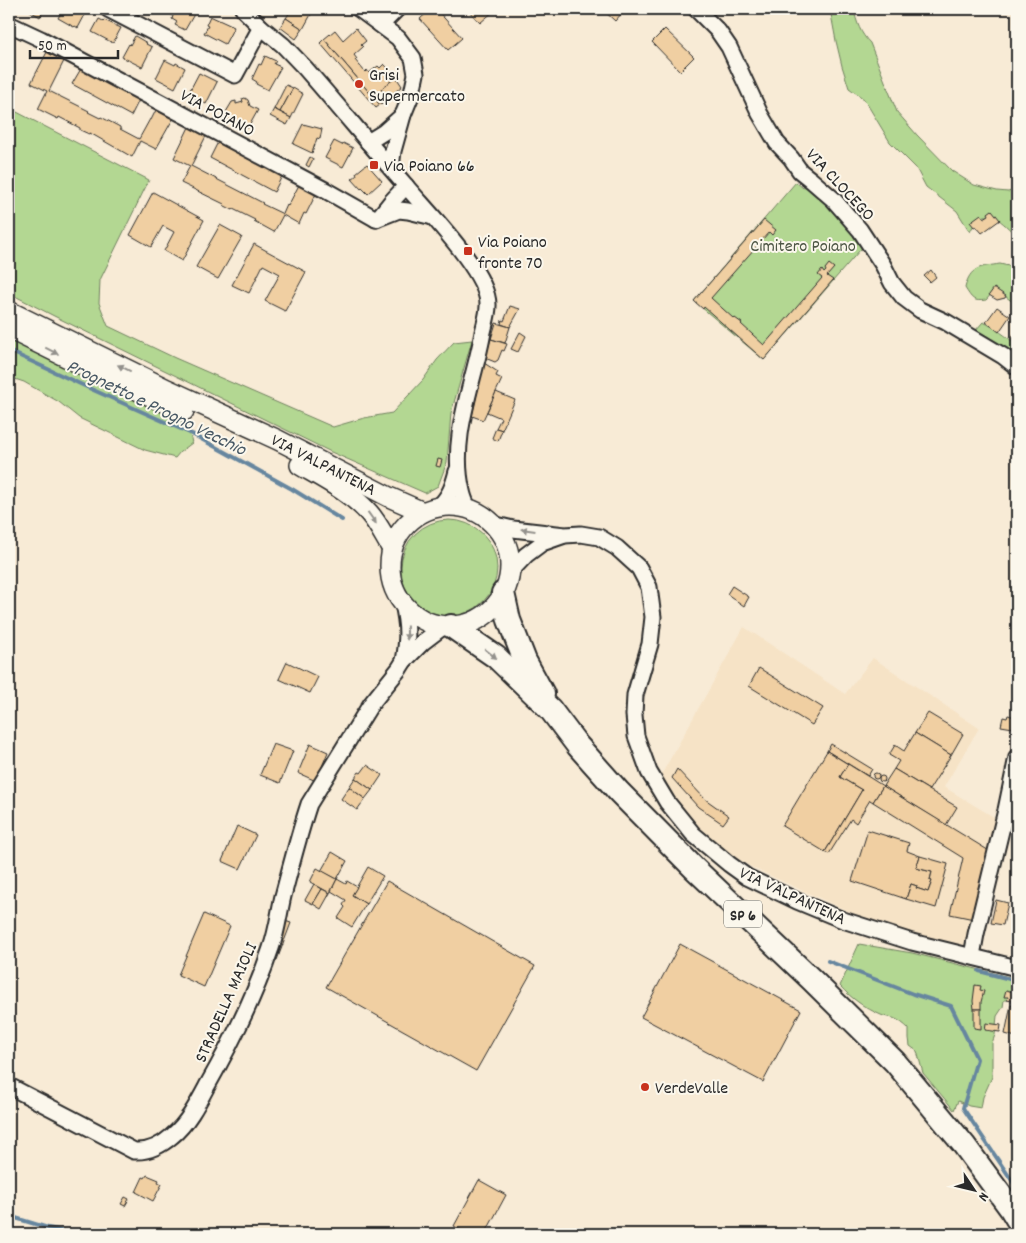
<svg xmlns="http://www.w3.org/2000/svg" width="1026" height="1243" font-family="Dekko,sans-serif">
  <rect width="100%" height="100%" fill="#f8ebd6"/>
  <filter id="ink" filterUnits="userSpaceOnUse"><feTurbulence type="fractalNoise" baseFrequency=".02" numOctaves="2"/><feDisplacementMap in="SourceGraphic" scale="10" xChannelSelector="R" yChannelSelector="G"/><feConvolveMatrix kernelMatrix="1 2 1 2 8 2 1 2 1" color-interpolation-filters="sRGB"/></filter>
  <g filter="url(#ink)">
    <polygon fill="#f6e3c6" points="744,627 845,694 873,658 979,728 944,787 997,819 975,922 962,948 885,928 751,867 687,825 649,792 664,770"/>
    <g fill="#b3d792" stroke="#6f815e">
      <path d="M830,9H854C856,22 861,34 870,43L897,112L917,135L952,171L974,185L997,191L1008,192L1017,189V236C1006,227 991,206 977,221C974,224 972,228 970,232L957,211L926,187L916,168L890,142L864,99L849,88L842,66L836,41Z"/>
      <polygon points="9,108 149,180 100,280 99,303 108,326 175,358 333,427 364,418 392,413 423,380 437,360 454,342 472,340 451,413 447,462 438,486 425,493 331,452 54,316 9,293"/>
      <polygon points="796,182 803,188 807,185 834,208 867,242 764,360 694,301"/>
      <path d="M1000,264L1017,268V305L1002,294L993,292L986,300C973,302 972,299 965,288C970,266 981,267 1000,264Z"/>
      <path d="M983,322C995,327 1006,337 1017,344V358L975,331Z"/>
      <polygon points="9,335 188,425 192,443 180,452 175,458 145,450 79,418 59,402 24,382 9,377"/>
      <circle cx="449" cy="568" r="48"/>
      <path d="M859,944L912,953L1017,979V1000H1004L1003,1007L997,1016L995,1035L992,1043V1077L983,1097L981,1108L969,1106L958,1101L954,1110L923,1073L917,1051L910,1046L909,1038V1029C904,1024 899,1020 893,1018C889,1017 885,1017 881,1015C865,1008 852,999 840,986Z"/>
    </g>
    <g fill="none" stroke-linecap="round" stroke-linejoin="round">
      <g stroke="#66869f" stroke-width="4">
        <polyline points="9,351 91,389 192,434 292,489 342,520"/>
        <polyline points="828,961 913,994 951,1006 977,1059 963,1108 1017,1188"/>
        <polyline points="979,971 1017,981"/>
        <polyline points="9,1216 48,1228 77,1234"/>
      </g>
    </g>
    <g fill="#f0cfa2" stroke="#2b2b2b">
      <polygon points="27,9 44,9 40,17"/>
      <polygon points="63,9 82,9 87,11 78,28 75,26 74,27 58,18"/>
      <polygon points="173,9 197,9 185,30 175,25 177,22 172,19 173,16 170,14"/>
      <polygon points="292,9 314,9 303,29 286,18"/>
      <polygon points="431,9 436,9 462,38 448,50 420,19"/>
      <polygon points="467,9 492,9 494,11 480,23"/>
      <polygon points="602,9 620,9 623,12 615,21"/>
      <polygon points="210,16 234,27 225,44 204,33 208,26 206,25"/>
      <polygon points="286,18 303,29 296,39 280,27"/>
      <polygon points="99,19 103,21 104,20 121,28 113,43 92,32"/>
      <polygon points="356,28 366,41 361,45 363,47 354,55 357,59 355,60 365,72 367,70 369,73 378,66 380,68 384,64 396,77 381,89 388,98 380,105 324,39 335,30 343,40"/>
      <polygon points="665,29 694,57 680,71 652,42"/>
      <polygon points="135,36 147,43 146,44 152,47 142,67 122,57 129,44 130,45"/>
      <polygon points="324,39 380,105 376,108 320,43"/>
      <polygon points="47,52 64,61 49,91 89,111 88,112 100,118 101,117 120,127 120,129 139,139 150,119 151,120 156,110 173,119 156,149 140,141 132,157 90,133 89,134 80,130 80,128 59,117 58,119 38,109 47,91 31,83"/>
      <polygon points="265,56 276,61 274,64 281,67 268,90 256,84 257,82 252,79 259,64 261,65"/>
      <polygon points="165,60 175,65 176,63 185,68 175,88 156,78"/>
      <polygon points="82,67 97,75 96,77 113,86 114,84 130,92 128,94 139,100 131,116 72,84"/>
      <polygon points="199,73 217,82 206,104 188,94"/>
      <polygon points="396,77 402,86 388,98 381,89"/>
      <polygon points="286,85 293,88 280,112 274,109"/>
      <polygon points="293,88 303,94 291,118 280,112"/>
      <polygon points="245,98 248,100 250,106 258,110 248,128 238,123 236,124 223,117 232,102 236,101 236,104 243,102 242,99"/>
      <polygon points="274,109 291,118 287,125 270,116"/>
      <polygon points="303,124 322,129 320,139 317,138 312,153 293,144"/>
      <polygon points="189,127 206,136 191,166 263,203 262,204 283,214 287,205 288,206 299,185 316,194 306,214 304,213 299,224 283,215 274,232 254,221 255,220 233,209 233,210 223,205 224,204 181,183 190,166 174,158"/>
      <polygon points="219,140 243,153 242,155 256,162 257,160 273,169 272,170 282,176 274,192 210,158"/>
      <polygon points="334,141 342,145 343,143 353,148 343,167 325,158"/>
      <polygon points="310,157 313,159 309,167 306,165"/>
      <polygon points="367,164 382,181 368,194 362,188 361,189 352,179 357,175 356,173"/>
      <polygon points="153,192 204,220 182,261 164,251 174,232 163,226 151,247 130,235"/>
      <polygon points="992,210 1000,220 982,233 976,226 974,227 970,222 981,214 984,218 989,215 988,213"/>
      <polygon points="764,220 776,230 772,235 769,232 711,298 734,319 735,318 742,323 741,324 764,345 822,278 818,275 822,270 824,273 826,271 825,269 829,264 834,268 827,276 833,280 764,360 704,307 703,309 694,301"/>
      <polygon points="220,225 242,237 218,279 196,267"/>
      <polygon points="254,244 306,272 285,311 265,301 280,274 263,265 249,293 232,285"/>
      <polygon points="931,270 936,277 930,282 924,276"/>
      <polygon points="994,288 1006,296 1005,298 997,300 989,295"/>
      <polygon points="510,306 520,309 510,327 501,324 502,320 504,321"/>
      <polygon points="997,307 1010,316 999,332 986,322"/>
      <polygon points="496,323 510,327 505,343 491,339"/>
      <polygon points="1017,330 1017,341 1012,337"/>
      <polygon points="520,332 526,336 518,352 511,349"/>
      <polygon points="491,339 507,344 504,351 502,350 498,360 495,362 485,358"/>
      <polygon points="484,363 498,372 496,376 502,379 483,420 472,416"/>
      <polygon points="496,392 515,400 502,430 496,428 501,418 487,412"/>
      <polygon points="496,428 502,430 498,441 492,438"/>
      <polygon points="438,459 442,460 440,467 436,466"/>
      <polygon points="732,586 749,597 744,606 727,594"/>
      <polygon points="287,662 318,677 310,693 279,679"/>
      <polygon points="759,668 823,708 812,725 749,686"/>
      <polygon points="928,713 963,734 951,755 915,733"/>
      <polygon points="1008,715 1015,717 1013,728 1001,726 1003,717 1007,718"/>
      <polygon points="915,733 951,755 929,790 894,769 899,761 889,755 895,745 904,751"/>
      <polygon points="273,744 293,751 280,783 260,775"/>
      <polygon points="310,744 328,752 316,781 298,773"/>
      <polygon points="831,744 872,769 868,776 827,751"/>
      <polygon points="827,751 848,764 840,777 862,790 825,852 782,826"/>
      <polygon points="848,764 883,786 873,802 870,800 856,823 851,819 829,854 825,852 862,790 840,777"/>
      <polygon points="367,765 382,775 372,790 355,778 359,772 361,773"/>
      <polygon points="677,769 705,799 729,816 723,824 698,807 672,778"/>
      <polygon points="894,769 957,807 946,825 883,786"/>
      <circle cx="876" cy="776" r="3"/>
      <circle cx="882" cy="779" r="3"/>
      <polygon points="355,778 372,790 365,799 349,787"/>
      <polygon points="883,786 991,852 974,919 950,914 963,858 873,802"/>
      <polygon points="349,787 365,799 357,810 341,799"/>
      <polygon points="237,826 256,835 240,869 222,861"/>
      <polygon points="868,830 909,843 907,851 920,856 916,868 932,872 930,880 932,881 928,892 916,888 917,886 911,884 906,899 852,881"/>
      <polygon points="332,852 347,861 337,879 321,871"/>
      <polygon points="920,856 948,864 936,908 906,899 911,884 917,886 916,888 928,892 932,881 930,880 932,872 916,868"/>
      <polygon points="368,867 383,876 366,904 352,895"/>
      <polygon points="317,868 337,879 330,893 310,882"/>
      <polygon points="337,879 346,884 347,881 357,887 352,895 366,904 352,927 338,918 345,907 343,905 346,900 331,891"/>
      <polygon points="387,881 535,966 476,1071 326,987"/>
      <polygon points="314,884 322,889 313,904 305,900"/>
      <polygon points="322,889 330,893 321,909 313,904"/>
      <polygon points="996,900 1008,903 1003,925 991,923"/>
      <polygon points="204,914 230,926 204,987 178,975"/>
      <polygon points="285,921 291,923 277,960 273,959"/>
      <polygon points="680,944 801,1010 763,1082 641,1017"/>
      <polygon points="975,985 981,986 980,990 984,991 981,1002 981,1009 974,1009 973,1001"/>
      <polygon points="1006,990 1017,993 1017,1002 1007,1000 1008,997 1004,997"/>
      <polygon points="1011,1005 1017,1007 1016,1037 1005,1034"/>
      <polygon points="974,1009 981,1009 981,1029 974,1028"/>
      <polygon points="986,1023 1001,1025 1000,1032 985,1030"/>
      <polygon points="147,1175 159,1180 158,1182 162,1184 153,1201 136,1192 143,1177 145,1178"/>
      <polygon points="479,1180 506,1195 485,1234 468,1234 454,1226"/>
      <polygon points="125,1197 129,1199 125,1206 121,1204"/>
    </g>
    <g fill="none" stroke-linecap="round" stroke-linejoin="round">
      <g stroke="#2b2b2b" stroke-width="19">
        <g id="minor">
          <polyline points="108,9 235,75 261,27"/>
          <path d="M243,9L261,27L283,45L305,68C339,107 372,147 406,186C426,210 490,274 488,306C488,314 485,323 483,332C474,384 449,437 462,491C463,497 466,503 468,509"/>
          <polyline points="359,9 398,38 413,58 416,74 412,93 403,115 393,151 391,168"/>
          <polyline points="696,9 718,31 729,47 760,114 777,143 791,158 800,171 810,179 833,199 860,230 883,265 892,283 904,298 920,310 946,322 1003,356 1017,367"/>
          <polyline points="9,24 41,39 325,190 376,219"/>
          <polyline points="381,25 397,9"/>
          <polyline points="368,142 384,132 403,115"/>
          <polyline points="379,217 391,202 406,186"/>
          <polyline points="376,219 399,210 408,211 433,217"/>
          <path d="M439,507C450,495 453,487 457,471"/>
          <polyline points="492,524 513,529 565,535 581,534 599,537 617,548 639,568 649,587 653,617 650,644 635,695 634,715 636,736 649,772 667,802 693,834 729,864 747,877 797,901 843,920 912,942 1017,968"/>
          <polyline points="509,573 526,555 542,543 562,536"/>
          <path d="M403,604C408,626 408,639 404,661"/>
          <polyline points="972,956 976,934 1006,810 1017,757"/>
          <path d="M9,1086L134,1151C148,1152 162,1145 172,1136C187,1124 198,1103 207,1086C232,1042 255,996 271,948C277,932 279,913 283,896C291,866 299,834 309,804L371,704L399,669L404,661L423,642L444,626"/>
        </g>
      </g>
      <g stroke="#2b2b2b" stroke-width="22">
        <g id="major">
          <polyline points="9,311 167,389 278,440 389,497 423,512"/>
          <polyline points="9,329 90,369 184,411"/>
          <path d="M300,465C324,479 350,492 369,513C378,523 385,538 392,549"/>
          <circle cx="450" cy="566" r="60"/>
        </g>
      </g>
      <g stroke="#2b2b2b" stroke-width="26">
        <g id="highway">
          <polyline points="503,593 509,620 525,661 543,694"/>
          <polyline points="451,626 496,657 550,709 578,746 619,792 694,868 812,980 895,1062 964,1145 1011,1209 1017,1219"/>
        </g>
      </g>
      <use href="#minor" stroke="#fbf7ec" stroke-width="15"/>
      <use href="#major" stroke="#fbf7ec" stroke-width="19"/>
      <use href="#highway" stroke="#fbf7ec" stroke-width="22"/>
    </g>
    <defs><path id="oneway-solid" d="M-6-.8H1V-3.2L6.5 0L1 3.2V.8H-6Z" transform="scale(1.25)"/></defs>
    <g fill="#93918c">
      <use href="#oneway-solid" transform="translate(52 351) rotate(26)"/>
      <use href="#oneway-solid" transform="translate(124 368) rotate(-154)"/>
      <use href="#oneway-solid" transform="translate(372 518) rotate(54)"/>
      <use href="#oneway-solid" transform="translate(528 530) rotate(-173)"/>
      <use href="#oneway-solid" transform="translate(407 633) rotate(89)"/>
      <use href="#oneway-solid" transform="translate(491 654) rotate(38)"/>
    </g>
  </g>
  <g fill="#c8321e" stroke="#fbf7ec" stroke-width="2">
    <circle cx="359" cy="84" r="5"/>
    <rect x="369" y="160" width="10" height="10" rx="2.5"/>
    <rect x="463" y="246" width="10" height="10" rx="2.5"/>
    <circle cx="645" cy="1087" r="5"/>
  </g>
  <g text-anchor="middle" stroke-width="4" stroke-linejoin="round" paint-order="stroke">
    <rect fill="#fbf7ec" stroke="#696865" stroke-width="1" x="724" y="900.5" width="38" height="27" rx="4"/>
    <g font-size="16" font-weight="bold" fill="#2b2b2b">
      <text x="743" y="920">SP 6</text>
    </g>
    <g font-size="18" fill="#2b2b2b" stroke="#fbf7ec" text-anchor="start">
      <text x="369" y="80">Grisi<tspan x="369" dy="21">Supermercato</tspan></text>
      <text x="384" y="171">Via Poiano 66</text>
      <text x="478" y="247">Via Poiano<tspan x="478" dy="21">fronte 70</tspan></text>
      <text x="655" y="1093">VerdeValle</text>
    </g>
    <g font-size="18" fill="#2b2b2b" stroke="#fbf7ec">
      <text transform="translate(218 112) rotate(28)" y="6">VIA POIANO</text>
      <text transform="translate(841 184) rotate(47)" y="6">VIA CLOCEGO</text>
      <text transform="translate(324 464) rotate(27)" y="6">VIA VALPANTENA</text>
      <text transform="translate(793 895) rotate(25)" y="6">VIA VALPANTENA</text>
      <text transform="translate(225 1002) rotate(-66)" y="6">STRADELLA MAIOLI</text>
    </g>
    <g font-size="18" fill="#4d5645" stroke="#fbf7ec">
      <text x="803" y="251">Cimitero Poiano</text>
    </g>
    <g font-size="19" font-style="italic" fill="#495965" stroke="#fbf7ec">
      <text transform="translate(157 406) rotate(26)" y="7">Prognetto e Progno Vecchio</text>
    </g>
  </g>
  <rect width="1026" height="1243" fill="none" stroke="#fbf7ec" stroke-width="30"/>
  <rect x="15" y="15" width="996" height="1213" fill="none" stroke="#2b2b2b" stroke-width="2" filter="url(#ink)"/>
  <g transform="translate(974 1190) rotate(125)" stroke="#fbf7ec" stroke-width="4" paint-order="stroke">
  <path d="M0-4L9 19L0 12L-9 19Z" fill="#2b2b2b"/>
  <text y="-8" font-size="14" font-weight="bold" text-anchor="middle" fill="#2b2b2b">N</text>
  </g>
  <path d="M30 50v8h88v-8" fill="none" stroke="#2b2b2b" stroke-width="2.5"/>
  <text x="38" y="50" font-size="15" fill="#2b2b2b" stroke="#fbf7ec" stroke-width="4" paint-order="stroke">50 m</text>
</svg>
